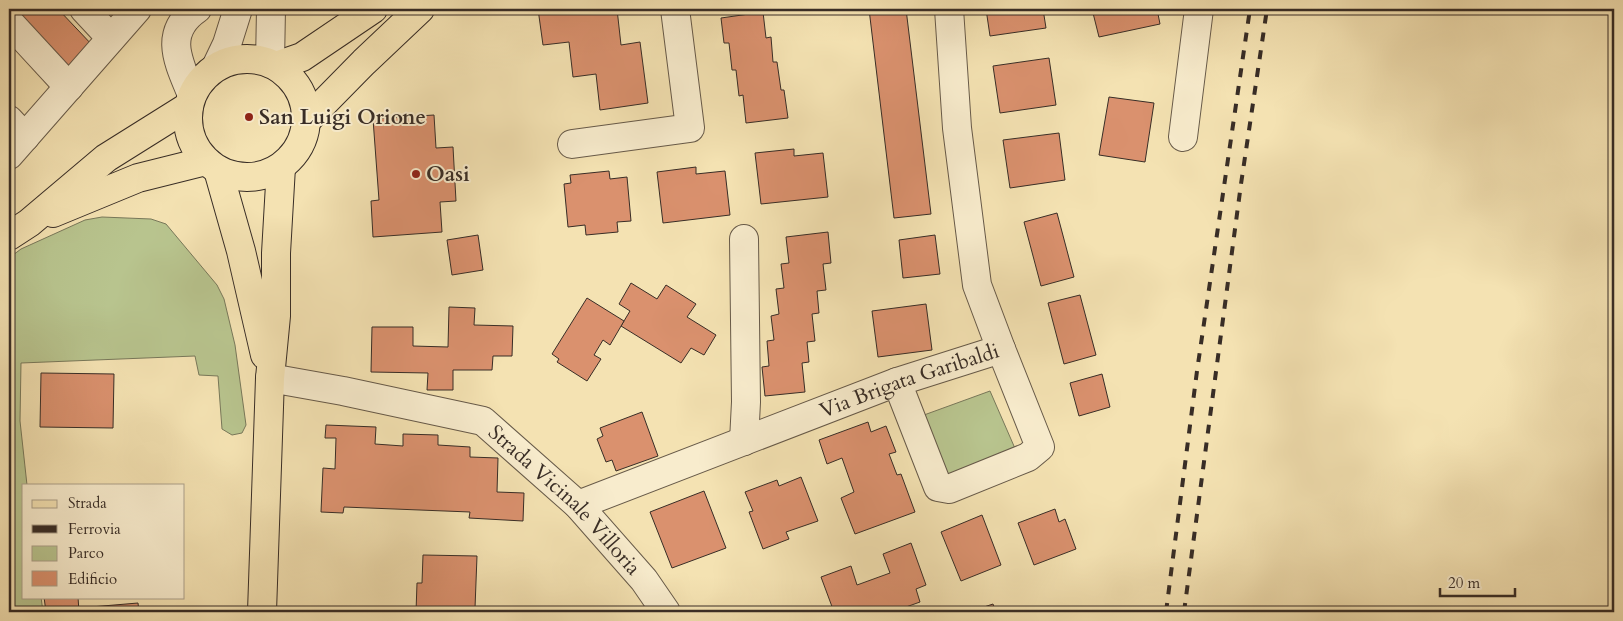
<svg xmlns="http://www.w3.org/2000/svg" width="1623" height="621" font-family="Cardo,serif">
  <rect width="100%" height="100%" fill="#f4e2b2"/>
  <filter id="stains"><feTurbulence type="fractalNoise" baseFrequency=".004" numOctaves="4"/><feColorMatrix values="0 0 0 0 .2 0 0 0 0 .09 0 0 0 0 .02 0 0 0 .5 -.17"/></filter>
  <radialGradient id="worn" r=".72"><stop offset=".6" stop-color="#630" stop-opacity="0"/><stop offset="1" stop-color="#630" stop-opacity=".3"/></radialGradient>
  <g fill="#b8c48e" stroke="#78785a">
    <polygon points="102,217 151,219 166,224 217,285 224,299 235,345 246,425 242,433 232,435 222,429 218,376 199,375 195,356 21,363 20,421 27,485 24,485 24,597 41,597 43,612 9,612 9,258 21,249 85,220"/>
    <polygon points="990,391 1017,453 949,482 924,415"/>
  </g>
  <g fill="#da916e" stroke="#382d26">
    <polygon points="9,9 58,9 94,47 67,72"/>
    <polygon points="538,9 617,9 621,45 640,42 648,103 600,110 596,74 573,77 569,42 543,45"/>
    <polygon points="869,9 906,9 931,214 894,218"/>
    <polygon points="986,9 1043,9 1046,28 990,36"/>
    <polygon points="1092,9 1157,9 1160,24 1099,37"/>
    <polygon points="763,12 766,38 771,37 773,62 777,62 781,90 784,90 788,118 746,123 743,95 739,96 736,70 732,70 729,43 724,43 721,18"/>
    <polygon points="1049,58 1056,105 1000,113 993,66"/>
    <polygon points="1109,97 1154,103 1145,162 1099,155"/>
    <polygon points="434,115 436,148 453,147 456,201 440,202 442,232 373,237 371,201 379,200 373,119"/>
    <polygon points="1059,133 1065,180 1010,188 1003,140"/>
    <polygon points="794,149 794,156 823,153 828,197 761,204 755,153"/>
    <polygon points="696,167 696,174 725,171 730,215 663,223 657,172"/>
    <polygon points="609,171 610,179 627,177 631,221 617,222 618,232 586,235 585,225 568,227 564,184 571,183 570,175"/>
    <polygon points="1057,213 1074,277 1041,286 1024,222"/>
    <polygon points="828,232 831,263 823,264 826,290 817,291 819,313 812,314 815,341 807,342 809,362 802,363 805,392 765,396 762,367 769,366 767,341 774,340 771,316 779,314 776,289 784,288 781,264 789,263 786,237"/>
    <polygon points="478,235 483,270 452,275 447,240"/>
    <polygon points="935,235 940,274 903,278 899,240"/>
    <polygon points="631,283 657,299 666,285 696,304 687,317 716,335 704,355 691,348 681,363 621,326 630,311 619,304"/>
    <polygon points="1080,295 1096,355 1064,364 1048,303"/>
    <polygon points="587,298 624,321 610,345 603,340 594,355 601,359 587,381 557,362 559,359 552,354"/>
    <polygon points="926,304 932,350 878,357 872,311"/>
    <polygon points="449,307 475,308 474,325 513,326 512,356 493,356 492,370 453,370 453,390 427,390 428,373 371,372 372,327 413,327 413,346 448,347"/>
    <polygon points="41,373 114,374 113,428 40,427"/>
    <polygon points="1102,374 1110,407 1079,416 1070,383"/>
    <polygon points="642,412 658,456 616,471 612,460 606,462 597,439 603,436 600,428"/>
    <polygon points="868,422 871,432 886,426 896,452 889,454 897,475 901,474 915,512 855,534 841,498 854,492 842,458 827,464 819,440"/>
    <polygon points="326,425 376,427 375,444 403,446 403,434 438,435 438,445 470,447 470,457 498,458 497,492 524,493 523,521 469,518 470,512 344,507 343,513 321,512 323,468 335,469 336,438 325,438"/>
    <polygon points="801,477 818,521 786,532 789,539 763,549 749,512 753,511 745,492 777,480 779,486"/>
    <polygon points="704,491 726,548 672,568 650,512"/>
    <polygon points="1055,509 1059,522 1065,519 1076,549 1034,565 1018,523"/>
    <polygon points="982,515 1001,565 961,581 941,532"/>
    <polygon points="911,543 926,585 916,589 920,602 892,612 834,612 821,577 851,566 857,585 890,573 883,554"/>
    <polygon points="423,555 477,556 475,608 483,608 483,612 416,612 417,583 422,583"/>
    <polygon points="44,597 78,597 79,612 46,612"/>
    <polygon points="138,603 139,612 79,612 79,608"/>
    <polygon points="993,604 996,612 969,612"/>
  </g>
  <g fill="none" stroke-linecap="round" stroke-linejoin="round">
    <g stroke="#675a49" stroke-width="30">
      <g id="minor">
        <polyline points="84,9 111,38"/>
        <polyline points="9,22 69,87"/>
        <polyline points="270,63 271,9"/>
        <polyline points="216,67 227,44 238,9"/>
        <path d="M192,95C179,63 162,33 197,9"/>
        <polyline points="9,120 25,137"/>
        <polyline points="1183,137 1199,9"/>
        <polyline points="572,144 690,128 675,9"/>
        <polyline points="9,155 137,9"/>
        <polyline points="744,239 746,402 744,441"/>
        <path id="s1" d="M270,378L343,391L483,421L578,505L644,580L666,612"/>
        <polyline points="897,382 938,487 949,489 1028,457 1040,447 1001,349"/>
        <path id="s2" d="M578,505L897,382L1001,349L977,285L957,128L949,9"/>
      </g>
    </g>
    <g stroke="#382d26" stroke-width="30">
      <g id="major">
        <circle cx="247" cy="118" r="59"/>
        <polyline points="276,66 302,57 373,9"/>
        <polyline points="306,121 364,62 420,9"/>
        <polyline points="218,170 241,251 265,355"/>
        <polyline points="53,213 138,178 206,161"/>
        <polyline points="9,236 29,223 106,158 189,106"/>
        <polyline points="262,612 270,378 276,316 276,253 281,167"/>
      </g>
    </g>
    <use href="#minor" stroke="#f8eccd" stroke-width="28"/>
    <use href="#major" stroke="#f4e2b2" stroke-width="28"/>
    <g stroke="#382d26" stroke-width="4" stroke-dasharray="9 9" stroke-linecap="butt">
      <polyline points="1166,612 1197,371 1250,9"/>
      <polyline points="1184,612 1241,184 1267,9"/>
    </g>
  </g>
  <g fill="#8f2418" stroke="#f8eccd" stroke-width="2">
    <circle cx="249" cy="117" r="5"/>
    <circle cx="416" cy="174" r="5"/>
  </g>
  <g text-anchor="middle" stroke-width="4" stroke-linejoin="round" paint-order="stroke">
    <g font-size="21" font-weight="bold" fill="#382d26" stroke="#f8eccd" text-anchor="start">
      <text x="259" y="124">San Luigi Orione</text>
      <text x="426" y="181">Oasi</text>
    </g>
    <g font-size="21" fill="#382d26" stroke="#f8eccd">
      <text dy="7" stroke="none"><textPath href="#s2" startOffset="354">Via Brigata Garibaldi</textPath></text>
      <text dy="7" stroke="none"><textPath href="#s1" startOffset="331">Strada Vicinale Villoria</textPath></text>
    </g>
  </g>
  <rect width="1623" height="621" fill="none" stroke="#f4e2b2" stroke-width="30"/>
  <rect x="10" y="10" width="1603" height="601" fill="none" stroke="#382d26" stroke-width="2.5"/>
  <rect x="15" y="15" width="1593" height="591" fill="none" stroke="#382d26"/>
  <rect x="22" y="484" width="162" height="115" fill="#f8eccd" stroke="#aba08a"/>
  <rect x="32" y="500" width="25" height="8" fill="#f4e2b2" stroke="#aba08a"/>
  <text x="68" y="508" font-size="15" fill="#382d26">Strada</text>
  <rect x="32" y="525" width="25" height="8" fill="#382d26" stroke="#aba08a"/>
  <text x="68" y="534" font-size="15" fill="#382d26">Ferrovia</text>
  <rect x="32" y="546" width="25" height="15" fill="#b8c48e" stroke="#aba08a"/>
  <text x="68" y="558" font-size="15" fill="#382d26">Parco</text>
  <rect x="32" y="571" width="25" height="15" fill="#da916e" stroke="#aba08a"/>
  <text x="68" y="584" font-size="15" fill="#382d26">Edificio</text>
  <path d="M1440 588v8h75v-8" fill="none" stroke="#382d26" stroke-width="2.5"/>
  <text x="1448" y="588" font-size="15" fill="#382d26" stroke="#f8eccd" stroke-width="4" paint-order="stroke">20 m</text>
  <rect width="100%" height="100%" filter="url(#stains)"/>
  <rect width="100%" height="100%" fill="url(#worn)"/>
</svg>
